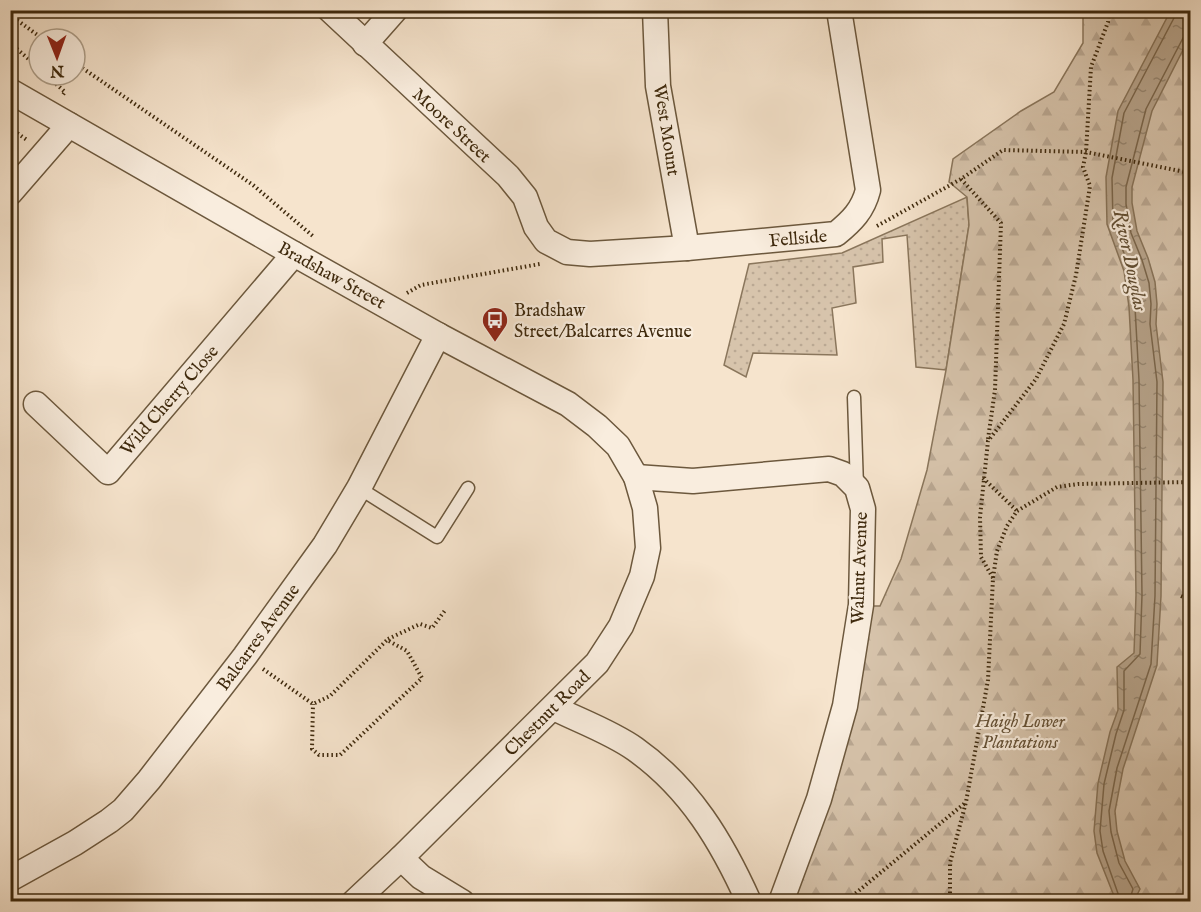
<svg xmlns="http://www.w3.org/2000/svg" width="1201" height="912" font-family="'IM FELL English',serif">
  <defs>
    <pattern id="grass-dots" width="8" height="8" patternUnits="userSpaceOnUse" patternTransform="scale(1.5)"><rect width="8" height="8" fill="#d7c4ac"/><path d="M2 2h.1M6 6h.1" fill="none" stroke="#baa893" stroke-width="1.8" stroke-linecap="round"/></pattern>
    <pattern id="forest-firs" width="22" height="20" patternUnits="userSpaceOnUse" patternTransform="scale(1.5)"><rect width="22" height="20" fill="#d7c4ac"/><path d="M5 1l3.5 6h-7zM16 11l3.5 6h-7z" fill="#baa893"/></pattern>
    <pattern id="water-ripples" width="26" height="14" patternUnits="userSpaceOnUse" patternTransform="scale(1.5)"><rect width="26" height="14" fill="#b7a48c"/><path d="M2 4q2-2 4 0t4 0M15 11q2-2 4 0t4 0" fill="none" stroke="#968671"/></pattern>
  </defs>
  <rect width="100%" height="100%" fill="#f6e4cd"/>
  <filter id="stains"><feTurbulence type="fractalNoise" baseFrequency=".00333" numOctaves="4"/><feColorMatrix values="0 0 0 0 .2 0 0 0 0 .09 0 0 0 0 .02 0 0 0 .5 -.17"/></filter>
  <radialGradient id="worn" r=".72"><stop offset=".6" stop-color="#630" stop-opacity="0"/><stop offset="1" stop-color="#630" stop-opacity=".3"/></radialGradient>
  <polygon fill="url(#grass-dots)" stroke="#8a765c" stroke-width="1.5" points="967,197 969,225 946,370 916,367 907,235 882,239 883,262 853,267 856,303 832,308 837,355 753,353 746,377 724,365 749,264 842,253"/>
  <polygon fill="url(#forest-firs)" stroke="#8a765c" stroke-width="1.5" points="1083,11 1190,11 1190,901 788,902 868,606 880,606 901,559 927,470 946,370 969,225 967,197 949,182 953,159 1021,111 1054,92 1083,43"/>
  <polygon fill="url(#water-ripples)" stroke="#877359" stroke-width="1.5" points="1171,10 1190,11 1190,36 1152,111 1132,187 1132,203 1137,231 1148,258 1155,282 1157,304 1156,324 1163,382 1161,596 1157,665 1123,769 1115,811 1117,831 1125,861 1140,889 1134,901 1116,901 1097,853 1094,831 1098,783 1110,732 1118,710 1117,667 1134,653 1136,595 1133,380 1129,307 1124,271 1107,224 1106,177 1118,111"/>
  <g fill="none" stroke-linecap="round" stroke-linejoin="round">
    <g stroke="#7a664c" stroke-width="1.5">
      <polyline points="1121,902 1103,851 1100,831 1104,784 1116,734 1124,710 1124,671 1140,654 1142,595 1139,380 1135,307 1130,270 1113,223 1112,178 1124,113 1175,16 1176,10"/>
      <polyline points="1129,902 1133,889 1119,863 1111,832 1109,811 1117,768 1151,664 1155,596 1157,382 1150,324 1151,304 1149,283 1142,260 1131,233 1126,204 1126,187 1146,109 1183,38 1190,34"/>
    </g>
    <g stroke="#6c583d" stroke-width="15">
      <g id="service">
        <polyline points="854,397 857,487"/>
        <polyline points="359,488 437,537 468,488"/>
      </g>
    </g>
    <g stroke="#6c583d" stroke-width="27">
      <g id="minor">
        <path d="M330,10L508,176L525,197L536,227L546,241L567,252L590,254L687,248L836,234C852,221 863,210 868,190L839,10"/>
        <polyline points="655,10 658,86 687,248"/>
        <polyline points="365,44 395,10"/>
        <polyline points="10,91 294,254 438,335 568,404 597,426 618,446 636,477 645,508 648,548 642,576 621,626 597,663 401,858 354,902"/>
        <polyline points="10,193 69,125"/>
        <polyline points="36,404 108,472 294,254"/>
        <polyline points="636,477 693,481 829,469 843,474 857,488 863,509 861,605 845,706 819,799 781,902"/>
        <path d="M554,708C580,721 611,732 635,749C690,788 722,842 749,902"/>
        <polyline points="401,858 421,877 462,902"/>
        <polyline points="10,879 75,843 109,821 123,810 149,780 245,656 325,545 359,488 438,335"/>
      </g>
    </g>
    <g stroke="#3e290d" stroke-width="4" stroke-dasharray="1.5 3" stroke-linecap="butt">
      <polyline points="10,15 43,39"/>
      <polyline points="10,43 39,68"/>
      <polyline points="75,63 253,185 314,237"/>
      <polyline points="46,75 65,92 62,96"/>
      <polyline points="10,128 27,140"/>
      <polyline points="961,179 1001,223 995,390 988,439"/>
      <polyline points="877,226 961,179 1003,150 1086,152 1190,173"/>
      <polyline points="407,293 421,285 540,264"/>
      <polyline points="983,478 1017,511"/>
      <polyline points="993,578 981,557 980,517 988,441 1036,379 1064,324 1076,275 1090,186 1083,167 1086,152 1091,67 1108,22 1109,10"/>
      <polyline points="1181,596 1190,600"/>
      <polyline points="388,639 420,624 432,628 446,609"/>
      <polyline points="263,669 313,704 330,696 387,640 407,651 422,678 340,755 319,755 312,749 313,704"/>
      <polyline points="845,902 965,803"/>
      <polyline points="950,902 950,863 966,802 988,680 993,578 997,551 1007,526 1017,511 1057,487 1078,484 1190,482"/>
    </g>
    <use href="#service" stroke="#f9edde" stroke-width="12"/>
    <use href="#minor" stroke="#f9edde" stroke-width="24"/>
  </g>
  <defs>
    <g id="bus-pin" transform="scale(1.35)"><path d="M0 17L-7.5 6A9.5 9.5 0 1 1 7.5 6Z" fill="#8f2418" stroke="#f9edde"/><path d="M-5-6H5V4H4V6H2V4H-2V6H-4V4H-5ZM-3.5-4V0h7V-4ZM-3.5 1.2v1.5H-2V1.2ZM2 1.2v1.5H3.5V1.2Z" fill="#fff"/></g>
  </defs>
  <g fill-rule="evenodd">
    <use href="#bus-pin" x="495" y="320"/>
  </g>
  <g text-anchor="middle" stroke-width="4.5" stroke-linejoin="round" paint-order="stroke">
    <g font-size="18" fill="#3e290d" stroke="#f9edde">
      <text transform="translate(452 125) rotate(43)" y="6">Moore Street</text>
      <text transform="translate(667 130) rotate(81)" y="6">West Mount</text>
      <text transform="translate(798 238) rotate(-5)" y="6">Fellside</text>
      <text transform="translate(332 275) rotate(29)" y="6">Bradshaw Street</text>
      <text transform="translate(169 400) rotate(-49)" y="6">Wild Cherry Close</text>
      <text transform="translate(859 568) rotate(-88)" y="6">Walnut Avenue</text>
      <text transform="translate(258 637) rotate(-54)" y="6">Balcarres Avenue</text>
      <text transform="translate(547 713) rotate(-45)" y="6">Chestnut Road</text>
    </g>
    <g font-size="18" fill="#3e290d" stroke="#f9edde" text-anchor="start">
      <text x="514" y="316">Bradshaw<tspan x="514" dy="21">Street/Balcarres Avenue</tspan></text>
    </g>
    <g font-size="18" font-style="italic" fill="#645035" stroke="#f9edde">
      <text x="1020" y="727">Haigh Lower<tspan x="1020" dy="21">Plantations</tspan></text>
    </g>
    <g font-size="20" font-style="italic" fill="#624e33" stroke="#f9edde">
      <text transform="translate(1131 260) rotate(78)" y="7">River Douglas</text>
    </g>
  </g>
  <rect width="1201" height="912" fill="none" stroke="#f6e4cd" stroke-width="36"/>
  <rect x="12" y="12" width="1177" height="888" fill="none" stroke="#3e290d" stroke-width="3"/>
  <rect x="18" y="18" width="1165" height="876" fill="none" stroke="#3e290d" stroke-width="1.5"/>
  <g transform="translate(57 57) rotate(179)"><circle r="28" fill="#f9edde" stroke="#ae9f8a" stroke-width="1.5"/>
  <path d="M0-4.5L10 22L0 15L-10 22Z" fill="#8f2418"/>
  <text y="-9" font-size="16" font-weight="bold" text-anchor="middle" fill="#3e290d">N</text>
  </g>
  <rect width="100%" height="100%" filter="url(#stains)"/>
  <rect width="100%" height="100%" fill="url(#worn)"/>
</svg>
